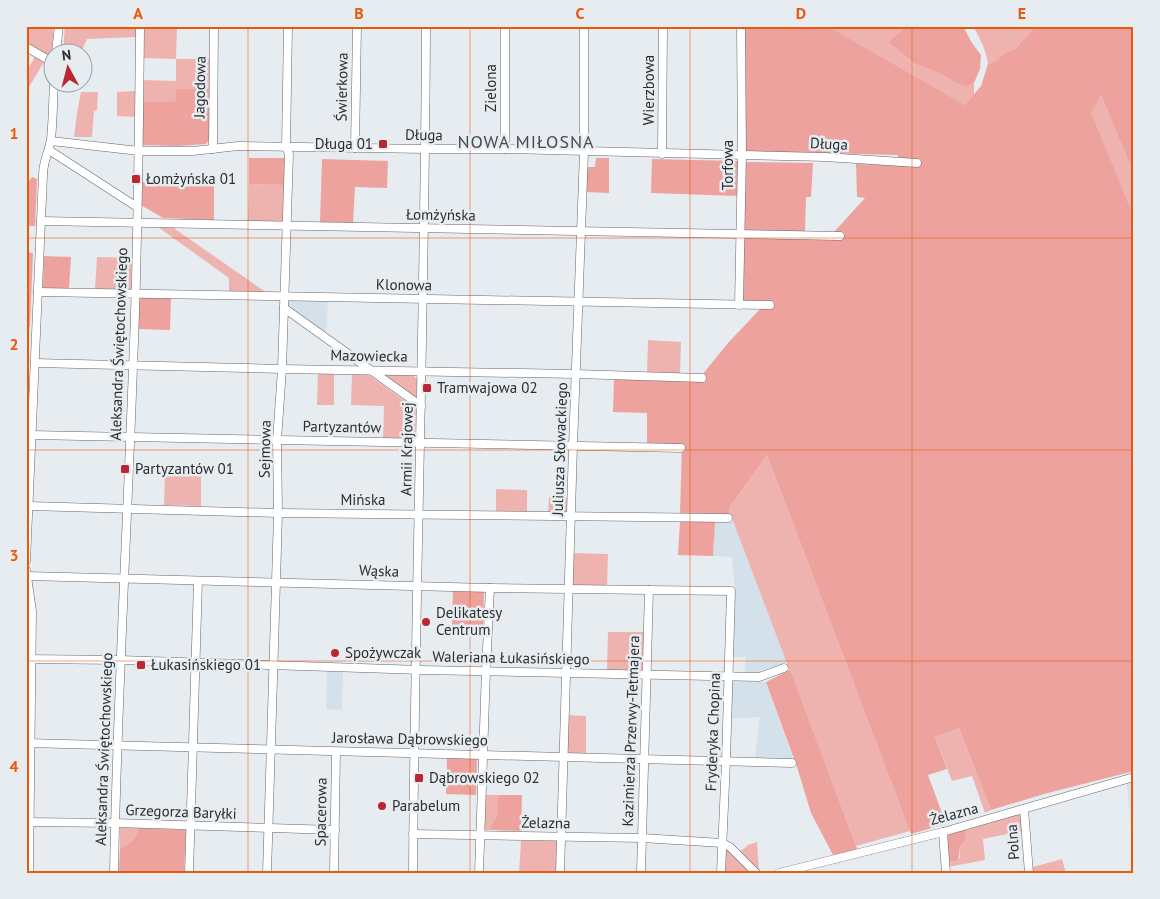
<svg xmlns="http://www.w3.org/2000/svg" width="1160" height="899" font-family="'PT Sans',sans-serif">
  <rect width="100%" height="100%" fill="#e7ecf1"/>
  <g fill="#d4e1ea">
    <polygon points="286,300 328,301 326,333 324,333 286,307"/>
    <polygon points="730,513 787,662 754,673 745,673 746,657 731,657 735,593 732,557 713,556 715,522 730,522"/>
    <polygon points="327,671 343,672 342,710 326,709"/>
    <polygon points="730,681 766,682 793,759 755,758 760,717 730,719"/>
    <polygon points="1134,782 1134,871 1127,784"/>
  </g>
  <g fill="#efb3af">
    <polygon points="26,26 54,26 51,57 26,42"/>
    <polygon points="65,26 136,26 136,37 87,39 81,52 63,52"/>
    <polygon points="143,26 177,26 176,59 210,59 209,89 176,89 175,102 142,102 142,80 176,81 176,59 143,58"/>
    <polygon points="828,26 907,26 888,42 915,64 941,74 956,83 966,85 974,83 974,95 965,105"/>
    <path d="M973,26H1036L1014,50L1004,53L997,60L988,64C986,49 980,39 973,26Z"/>
    <polygon points="35,57 44,62 26,92 26,72"/>
    <polygon points="135,91 135,117 117,116 117,92"/>
    <polygon points="81,92 98,92 97,110 94,111 92,137 74,137 77,113"/>
    <polygon points="1101,95 1134,175 1134,217 1090,113"/>
    <polygon points="249,184 284,185 283,222 248,221"/>
    <polygon points="158,227 175,227 175,229 267,293 229,291 229,278"/>
    <polygon points="97,257 132,258 131,289 95,289"/>
    <polygon points="648,340 681,342 680,374 647,373"/>
    <polygon points="318,372 334,373 334,405 317,405"/>
    <polygon points="352,373 366,373 416,409 415,435 411,439 383,438 384,406 351,405"/>
    <polygon points="382,373 412,374 417,379 416,397"/>
    <polygon points="767,455 910,831 856,846 730,513 729,508"/>
    <polygon points="165,474 201,474 201,506 164,505"/>
    <polygon points="496,489 527,490 527,513 496,512"/>
    <polygon points="549,497 568,498 567,513 548,513"/>
    <polygon points="573,553 608,554 607,586 572,585"/>
    <polygon points="608,632 645,632 642,671 607,670"/>
    <polygon points="568,715 586,716 586,754 567,753"/>
    <polygon points="959,728 991,810 985,813 972,776 952,781 935,737"/>
    <path d="M485,795H499C496,802 500,811 496,817C495,820 492,822 490,825L491,830H484Z"/>
    <polygon points="1018,814 1021,816 1022,831 983,839 985,860 948,867 948,862 957,861 960,857 960,848 965,829"/>
    <path d="M120,828H138C137,840 130,843 120,848Z"/>
    <polygon points="521,841 557,841 556,873 519,873"/>
    <polygon points="757,842 759,871 741,851 748,845"/>
    <polygon points="725,847 750,869 750,873 724,873"/>
    <polygon points="1062,859 1066,873 1033,873 1033,867"/>
  </g>
  <g fill="#eda29d">
    <polygon points="745,26 828,26 965,105 981,86 988,64 997,60 1004,53 1014,50 1036,26 1134,26 1134,175 1101,95 1091,113 1134,217 1134,771 1044,794 991,810 959,728 935,737 947,769 928,775 946,824 911,834 767,455 729,508 730,515 680,514 682,445 647,444 647,413 613,412 614,379 694,382 702,375 728,343 766,303 742,302 744,238 834,232 865,198 857,197 856,164 898,165 898,155 746,151"/>
    <polygon points="907,26 963,26 972,43 981,55 980,69 974,83 966,86 956,83 941,74 915,64 888,42"/>
    <polygon points="176,89 209,89 209,140 206,144 178,146 141,145 142,102 175,102"/>
    <polygon points="249,158 285,158 284,185 249,184"/>
    <polygon points="596,158 609,158 609,193 585,192 586,167 595,167"/>
    <polygon points="322,159 388,161 387,188 355,187 353,223 320,222"/>
    <polygon points="652,159 738,161 737,196 651,193"/>
    <polygon points="746,162 813,163 811,197 806,197 805,232 744,230"/>
    <polygon points="32,177 37,179 35,226 26,226 26,185"/>
    <polygon points="142,182 214,183 214,220 163,218 141,205"/>
    <polygon points="26,252 33,253 30,327 26,327"/>
    <polygon points="44,256 71,257 69,288 43,288"/>
    <polygon points="138,297 171,298 170,330 137,329"/>
    <polygon points="680,522 715,522 713,556 678,555"/>
    <polygon points="453,589 484,591 483,629 452,628"/>
    <polygon points="790,670 856,846 858,850 833,855 811,813 797,767 766,682"/>
    <polygon points="447,758 477,759 476,795 446,794"/>
    <path d="M499,795H522L521,831L491,830L490,825C503,811 494,810 499,795Z"/>
    <path d="M138,828L186,830L184,873H119L120,848C130,843 137,840 138,828Z"/>
    <path d="M965,829C965,830 966,837 965,838C965,840 962,843 961,845C958,851 961,855 957,861L948,862L946,836L947,834Z"/>
  </g>
  <g fill="none" stroke-linecap="round" stroke-linejoin="round">
    <g stroke="#63686c" stroke-width="9">
      <g id="minor">
        <polyline points="26,47 52,62"/>
        <polyline points="56,52 59,26"/>
        <polyline points="51,141 139,151 193,151 238,146 425,149 505,149 825,157 917,163"/>
        <polyline points="355,148 357,26"/>
        <polyline points="213,149 214,26"/>
        <polyline points="505,149 505,26"/>
        <polyline points="49,150 137,207"/>
        <polyline points="662,154 663,26"/>
        <polyline points="41,221 840,236"/>
        <polyline points="38,292 770,305"/>
        <polyline points="739,305 742,155 741,26"/>
        <polyline points="284,308 421,406"/>
        <polyline points="35,363 282,369 576,374 702,378"/>
        <polyline points="31,435 681,448"/>
        <polyline points="29,506 278,513 728,518"/>
        <path d="M26,561L43,175C43,161 49,152 51,139C53,121 53,101 54,82"/>
        <polyline points="26,570 32,611 29,873"/>
        <polyline points="27,576 490,588 731,591 726,761 721,873"/>
        <polyline points="26,659 120,660 422,670 759,677 784,668"/>
        <polyline points="26,743 792,763"/>
        <polyline points="1024,809 1029,873"/>
        <polyline points="26,822 115,823 335,830"/>
        <polyline points="943,832 946,873"/>
        <polyline points="413,834 642,838 722,843 730,847 756,873"/>
        <path d="M114,873C117,704 127,535 133,367C138,253 139,140 140,26"/>
        <polyline points="189,873 198,581"/>
        <polyline points="267,873 276,582 278,513 277,440 282,369 289,154 286,147 288,26"/>
        <polyline points="334,873 336,752"/>
        <path d="M413,873C415,591 425,308 426,26"/>
        <polyline points="479,873 486,670 490,588"/>
        <polyline points="560,873 573,446 584,152 584,26"/>
        <polyline points="641,873 649,590"/>
        <polyline points="779,873 943,832 1134,777"/>
      </g>
    </g>
    <use href="#minor" stroke="#fff" stroke-width="8"/>
  </g>
  <path fill="none" stroke="#e8590c" stroke-width="1" stroke-opacity="0.55" d="M248,26V873M470,26V873M690,26V873M912,26V873M26,238H1134M26,450H1134M26,661H1134"/>
  <g fill="#b82732" stroke="#e7ecf1" stroke-width="2">
    <rect x="378" y="139" width="10" height="10" rx="2.5"/>
    <rect x="131" y="174" width="10" height="10" rx="2.5"/>
    <rect x="422" y="383" width="10" height="10" rx="2.5"/>
    <rect x="120" y="464" width="10" height="10" rx="2.5"/>
    <circle cx="426" cy="622" r="5"/>
    <circle cx="335" cy="653" r="5"/>
    <rect x="136" y="660" width="10" height="10" rx="2.5"/>
    <rect x="414" y="773" width="10" height="10" rx="2.5"/>
    <circle cx="382" cy="806" r="5"/>
  </g>
  <g text-anchor="middle" stroke-width="5" stroke-linejoin="round" paint-order="stroke">
    <g font-size="15" fill="#2a2d2e" stroke="#e7ecf1">
      <text transform="translate(200 87) rotate(-89)" y="5">Jagodowa</text>
      <text transform="translate(342 87) rotate(-89)" y="5">Świerkowa</text>
      <text transform="translate(491 88) rotate(-90)" y="5">Zielona</text>
      <text transform="translate(649 90) rotate(-90)" y="5">Wierzbowa</text>
      <text transform="translate(424 135) rotate(1)" y="5">Długa</text>
      <text transform="translate(829 144) rotate(3)" y="5">Długa</text>
      <text transform="translate(728 165) rotate(-90)" y="5">Torfowa</text>
      <text transform="translate(441 215) rotate(1)" y="5">Łomżyńska</text>
      <text transform="translate(404 285) rotate(1)" y="5">Klonowa</text>
      <text transform="translate(119 344) rotate(-88)" y="5">Aleksandra Świętochowskiego</text>
      <text transform="translate(369 356) rotate(1)" y="5">Mazowiecka</text>
      <text transform="translate(342 427) rotate(1)" y="5">Partyzantów</text>
      <text transform="translate(265 449) rotate(-89)" y="5">Sejmowa</text>
      <text transform="translate(407 449) rotate(-89)" y="5">Armii Krajowej</text>
      <text transform="translate(560 449) rotate(-88)" y="5">Juliusza Słowackiego</text>
      <text x="363" y="505">Mińska</text>
      <text transform="translate(379 571) rotate(2)" y="5">Wąska</text>
      <text transform="translate(511 658) rotate(1)" y="5">Waleriana Łukasińskiego</text>
      <text transform="translate(631 731) rotate(-88)" y="5">Kazimierza Przerwy-Tetmajera</text>
      <text transform="translate(713 732) rotate(-88)" y="5">Fryderyka Chopina</text>
      <text transform="translate(410 739) rotate(1)" y="5">Jarosława Dąbrowskiego</text>
      <text transform="translate(104 749) rotate(-88)" y="5">Aleksandra Świętochowskiego</text>
      <text transform="translate(181 812) rotate(2)" y="5">Grzegorza Baryłki</text>
      <text transform="translate(321 812) rotate(-89)" y="5">Spacerowa</text>
      <text transform="translate(954 814) rotate(-15)" y="5">Żelazna</text>
      <text transform="translate(546 823) rotate(1)" y="5">Żelazna</text>
      <text transform="translate(1013 842) rotate(-94)" y="5">Polna</text>
    </g>
    <g font-size="15" fill="#2a2d2e" stroke="#e7ecf1" text-anchor="start">
      <text x="373" y="149" text-anchor="end">Długa 01</text>
      <text x="146" y="184">Łomżyńska 01</text>
      <text x="437" y="393">Tramwajowa 02</text>
      <text x="135" y="474">Partyzantów 01</text>
      <text x="436" y="618">Delikatesy<tspan x="436" dy="17">Centrum</tspan></text>
      <text x="345" y="658">Spożywczak</text>
      <text x="151" y="670">Łukasińskiego 01</text>
      <text x="429" y="783">Dąbrowskiego 02</text>
      <text x="392" y="811">Parabelum</text>
    </g>
    <g font-size="18" letter-spacing="1" fill="#464a4e" stroke="#e7ecf1">
      <text x="526" y="148">NOWA MIŁOSNA</text>
    </g>
  </g>
  <rect width="1160" height="899" fill="none" stroke="#e7ecf1" stroke-width="55"/>
  <g transform="translate(68 68) rotate(353)"><circle r="24" fill="#e7ecf1" stroke="#9ba0a3"/>
  <path d="M0-4L9 19L0 12L-9 19Z" fill="#b82732"/>
  <text y="-8" font-size="14" font-weight="bold" text-anchor="middle" fill="#2a2d2e">N</text>
  </g>
  <rect x="28" y="28" width="1104" height="844" fill="none" stroke="#e8590c" stroke-width="2"/>
  <g font-size="16" text-anchor="middle" font-weight="bold" fill="#e8590c">
    <text x="138" y="19">A</text>
    <text x="359" y="19">B</text>
    <text x="580" y="19">C</text>
    <text x="801" y="19">D</text>
    <text x="1022" y="19">E</text>
    <text x="14" y="139">1</text>
    <text x="14" y="350">2</text>
    <text x="14" y="561">3</text>
    <text x="14" y="772">4</text>
  </g>
</svg>
